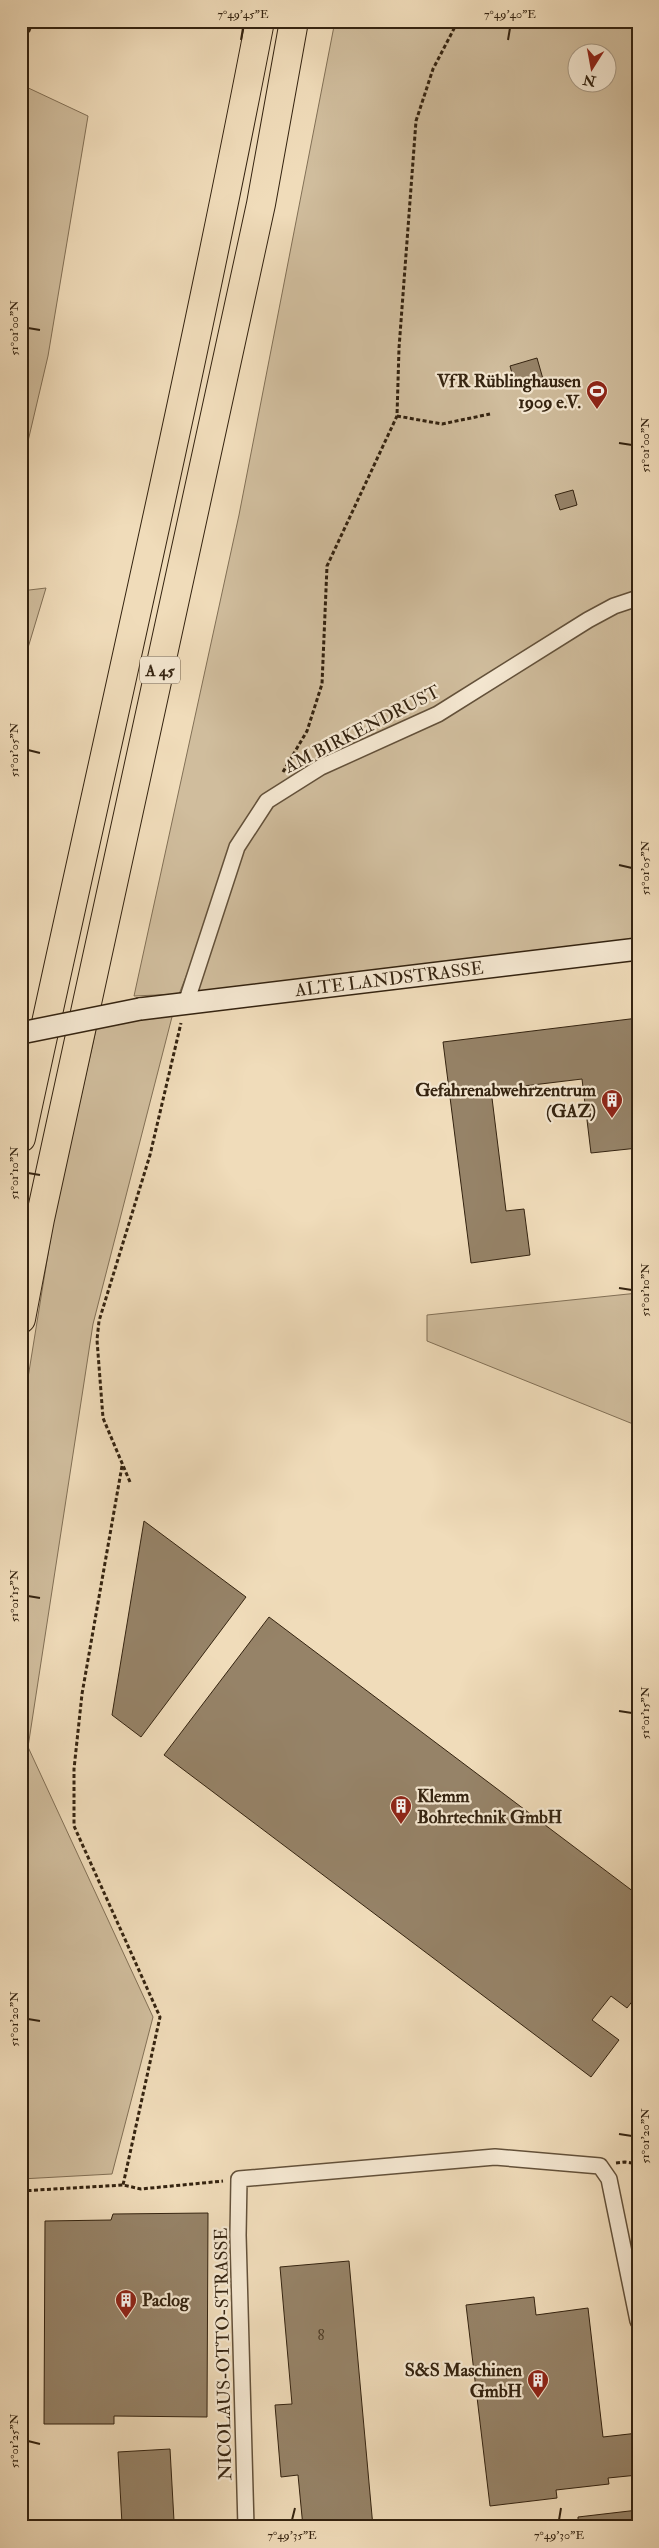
<svg xmlns="http://www.w3.org/2000/svg" width="659" height="2548" font-family="'IM FELL Double Pica',serif">
  <rect width="100%" height="100%" fill="#f0dcba"/>
  <filter id="stains"><feTurbulence type="fractalNoise" baseFrequency=".004" numOctaves="4"/><feColorMatrix values="0 0 0 0 .2 0 0 0 0 .09 0 0 0 0 .02 0 0 0 .5 -.17"/></filter>
  <radialGradient id="worn" r=".72"><stop offset=".6" stop-color="#630" stop-opacity="0"/><stop offset="1" stop-color="#630" stop-opacity=".3"/></radialGradient>
  <g fill="#d0bd9d" stroke="#827056" fill-rule="evenodd">
    <path d="M335,21H638V941L494,956L194,994L241,848L271,804L368,743L364,738L311,762L266,798L233,845L213,909L179,994L134,996L239,515ZM576,52H606V82H576Z"/>
    <polygon points="22,85 88,116 48,356 21,471"/>
    <polygon points="46,588 21,671 21,591"/>
    <polygon points="173,1013 93,1324 28,1747 153,2017 112,2174 21,2179 21,1421 54,1217 97,1025"/>
    <polygon points="638,1293 638,1426 427,1341 427,1315"/>
  </g>
  <g fill="#968368" stroke="#342310">
    <polygon points="537,358 543,379 516,388 510,366"/>
    <polygon points="573,490 577,505 560,510 555,495"/>
    <polygon points="638,1018 638,1148 591,1153 582,1079 491,1090 506,1211 524,1209 530,1255 471,1263 443,1042"/>
    <polygon points="144,1521 246,1597 141,1737 112,1715"/>
    <polygon points="269,1617 638,1895 638,1994 627,2008 611,1996 592,2020 619,2040 591,2077 164,1755"/>
    <polygon points="208,2213 207,2417 114,2416 114,2424 44,2424 45,2221 111,2220 113,2214"/>
    <polygon points="349,2261 373,2527 303,2527 298,2475 281,2477 275,2405 292,2404 280,2267"/>
    <polygon points="534,2297 536,2315 588,2308 603,2437 638,2433 638,2475 608,2478 609,2484 556,2490 557,2498 490,2506 466,2305"/>
    <polygon points="170,2449 174,2521 122,2524 118,2452"/>
    <polygon points="638,2510 638,2527 578,2527 578,2517"/>
  </g>
  <g fill="none" stroke-linecap="round" stroke-linejoin="round">
    <g stroke="#63513a" stroke-width="18">
      <g id="street">
        <polyline points="186,1003 237,847 267,801 321,767 438,714 588,620 614,606 638,598"/>
        <polyline points="246,2527 238,2235 239,2179 495,2157 600,2166 609,2179 638,2321"/>
      </g>
    </g>
    <g stroke="#342310" stroke-width="24">
      <g id="secondary">
        <path id="s1" d="M140,1009L638,949"/>
      </g>
    </g>
    <g stroke="#342310" stroke-width="30">
      <g id="highway">
        <path d="M21,1138C101,766 188,395 260,21"/>
        <polyline points="21,1319 40,1219 261,204 294,21"/>
      </g>
    </g>
    <g stroke="#342310" stroke-width="3" stroke-dasharray="4 2.5" stroke-linecap="butt">
      <polyline points="21,50 33,21"/>
      <polyline points="397,416 442,424 490,414"/>
      <polyline points="283,772 307,731 322,684 327,566 397,416 399,348 416,121 433,69 458,21"/>
      <polyline points="122,1466 82,1694 74,1769 74,1826 160,2017 123,2185"/>
      <polyline points="130,1482 103,1418 97,1340 99,1321 150,1155 181,1023"/>
      <polyline points="616,2163 625,2162 638,2164"/>
      <polyline points="21,2191 123,2185 141,2189 223,2181"/>
    </g>
    <use href="#street" stroke="#f5e8d2" stroke-width="15"/>
    <use href="#secondary" stroke="#f5e8d2" stroke-width="21"/>
    <use href="#highway" stroke="#f0dcba" stroke-width="28"/>
    <g stroke="#342310" stroke-width="24" stroke-linecap="butt">
      <polyline id="secondary-bridge" points="21,1033 140,1009"/>
    </g>
    <use href="#secondary-bridge" stroke="#f5e8d2" stroke-width="21"/>
  </g>
  <path fill="none" stroke="#342310" stroke-width="2" d="M241,40L243,28M508,40L510,28M28,328L40,330M619,443L632,445M28,750L40,753M619,865L632,868M28,1173L40,1175M619,1288L632,1290M28,1596L40,1598M619,1711L632,1713M28,2019L40,2021M619,2134L632,2136M28,2441L40,2444M292,2520L295,2508M559,2520L561,2508"/>
  <defs>
    <g id="stadium-pin" transform="scale(1.125)"><path d="M0 17L-7.5 6A9.5 9.5 0 1 1 7.5 6Z" fill="#8f2418" stroke="#f5e8d2"/><path d="M0-5a6.5 5 0 1 0 0 10a6.5 5 0 1 0 0-10ZM-3.5-1.8h7v3.6h-7Z" fill="#fff"/></g>
    <g id="building-pin" transform="scale(1.125)"><path d="M0 17L-7.5 6A9.5 9.5 0 1 1 7.5 6Z" fill="#8f2418" stroke="#f5e8d2"/><path d="M-4-6H4V6H1V3H-1V6H-4ZM-2.5-4.3h1.7v1.8h-1.7ZM.8-4.3h1.7v1.8H.8ZM-2.5-1h1.7V.8h-1.7ZM.8-1h1.7V.8H.8Z" fill="#fff"/></g>
  </defs>
  <g fill-rule="evenodd">
    <use href="#stadium-pin" x="597" y="391"/>
    <use href="#building-pin" x="612" y="1100"/>
    <use href="#building-pin" x="401" y="1806"/>
    <use href="#building-pin" x="126" y="2300"/>
    <use href="#building-pin" x="538" y="2380"/>
  </g>
  <g text-anchor="middle" stroke-width="4.5" stroke-linejoin="round" paint-order="stroke">
    <g font-size="15" fill="#4c3b26">
      <text x="321" y="2340">8</text>
    </g>
    <rect fill="#f5e8d2" stroke="#6e5e4a" stroke-width="1" x="140" y="656.5" width="40" height="27" rx="4"/>
    <g font-size="16" font-weight="bold" fill="#342310">
      <text x="160" y="676">A 45</text>
    </g>
    <g font-size="18" font-weight="bold" fill="#342310" stroke="#f5e8d2" text-anchor="end">
      <text x="581" y="387">VfR Rüblinghausen<tspan x="581" dy="21">1909 e.V.</tspan></text>
      <text x="596" y="1096">Gefahrenabwehrzentrum<tspan x="596" dy="21">(GAZ)</tspan></text>
      <text x="417" y="1802" text-anchor="start">Klemm<tspan x="417" dy="21">Bohrtechnik GmbH</tspan></text>
      <text x="142" y="2306" text-anchor="start">Paclog</text>
      <text x="522" y="2376">S&amp;S Maschinen<tspan x="522" dy="21">GmbH</tspan></text>
    </g>
    <g font-size="18" fill="#342310" stroke="#f5e8d2">
      <text transform="translate(362 729) rotate(-27)" y="6">AM BIRKENDRUST</text>
      <text dy="6" stroke="none"><textPath href="#s1" startOffset="251">ALTE LANDSTRASSE</textPath></text>
      <text transform="translate(223 2354) rotate(-91)" y="6">NICOLAUS-OTTO-STRASSE</text>
    </g>
  </g>
  <rect width="659" height="2548" fill="none" stroke="#f0dcba" stroke-width="55"/>
  <g transform="translate(592 68) rotate(191)"><circle r="24" fill="#f5e8d2" stroke="#a89984"/>
  <path d="M0-4L9 19L0 12L-9 19Z" fill="#8f2418"/>
  <text y="-8" font-size="14" font-weight="bold" text-anchor="middle" fill="#342310">N</text>
  </g>
  <rect x="28" y="28" width="604" height="2492" fill="none" stroke="#342310" stroke-width="2"/>
  <g font-size="12" text-anchor="middle" fill="#342310">
    <text x="243" y="18">7°49'45"E</text>
    <text x="510" y="18">7°49'40"E</text>
    <text transform="translate(14 328) rotate(-90)" y="4">51°01'00"N</text>
    <text transform="translate(645 445) rotate(-90)" y="4">51°01'00"N</text>
    <text transform="translate(14 750) rotate(-90)" y="4">51°01'05"N</text>
    <text transform="translate(645 868) rotate(-90)" y="4">51°01'05"N</text>
    <text transform="translate(14 1173) rotate(-90)" y="4">51°01'10"N</text>
    <text transform="translate(645 1290) rotate(-90)" y="4">51°01'10"N</text>
    <text transform="translate(14 1596) rotate(-90)" y="4">51°01'15"N</text>
    <text transform="translate(645 1713) rotate(-90)" y="4">51°01'15"N</text>
    <text transform="translate(14 2019) rotate(-90)" y="4">51°01'20"N</text>
    <text transform="translate(645 2136) rotate(-90)" y="4">51°01'20"N</text>
    <text transform="translate(14 2441) rotate(-90)" y="4">51°01'25"N</text>
    <text x="292" y="2539">7°49'35"E</text>
    <text x="559" y="2539">7°49'30"E</text>
  </g>
  <rect width="100%" height="100%" filter="url(#stains)"/>
  <rect width="100%" height="100%" fill="url(#worn)"/>
</svg>
